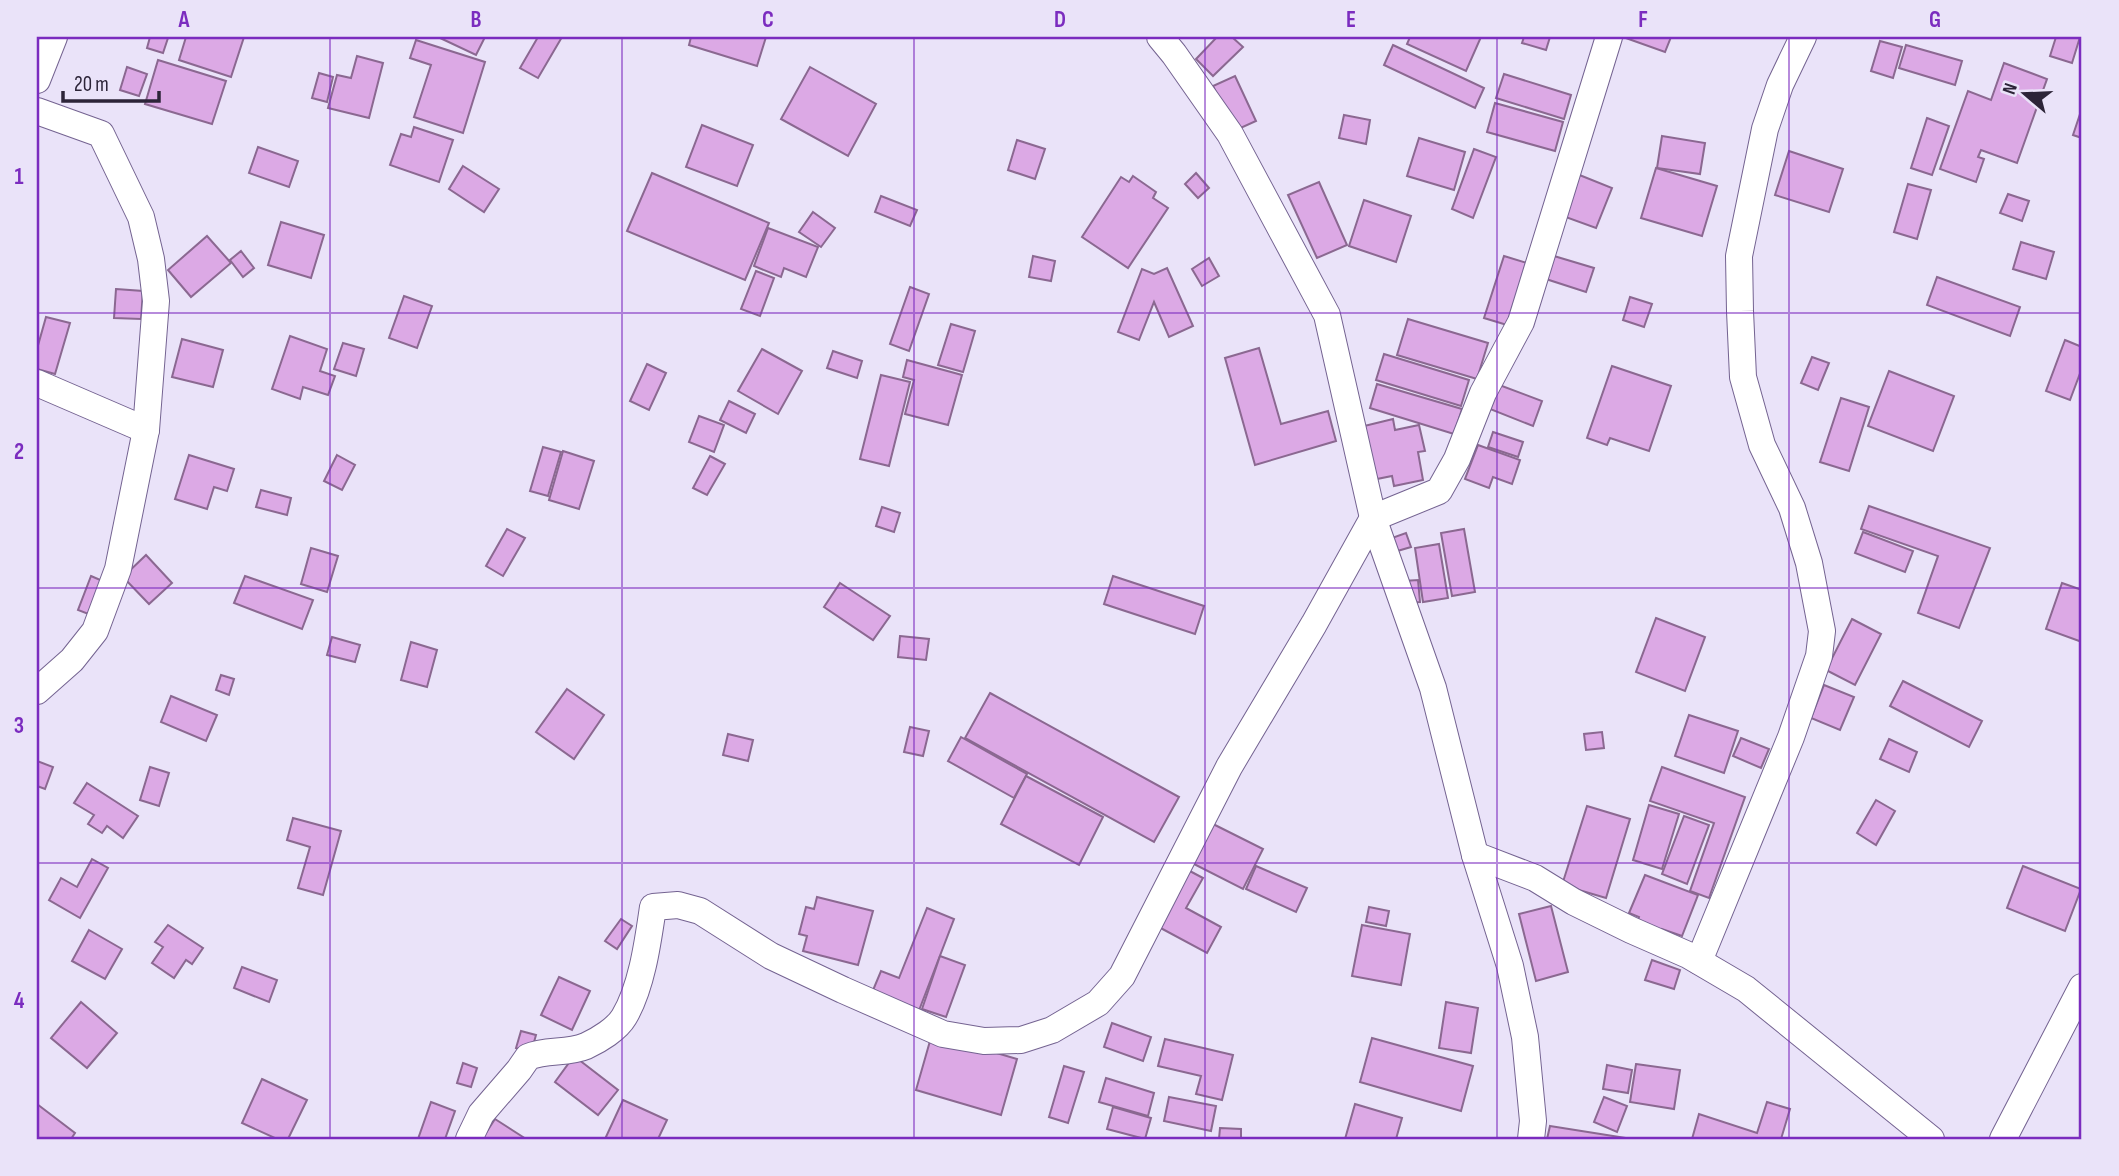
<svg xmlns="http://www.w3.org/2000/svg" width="2119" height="1176" font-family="'Sofia Sans Condensed',sans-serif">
  <rect width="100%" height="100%" fill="#eae3f9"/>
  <g fill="#dca9e5" stroke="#8b6891" stroke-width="2">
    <polygon points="150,37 168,38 163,53 147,48"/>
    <polygon points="186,37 244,37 231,77 179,60"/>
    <polygon points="438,37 485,37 476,55"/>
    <polygon points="538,37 562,37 538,78 520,68"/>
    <polygon points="691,37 766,37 757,66 689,45"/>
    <polygon points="1217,37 1232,37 1243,47 1213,76 1196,59"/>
    <polygon points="1410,37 1481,37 1466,71 1407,44"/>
    <polygon points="1524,37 1550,37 1546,50 1522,43"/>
    <polygon points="1623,37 1671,37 1665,52"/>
    <polygon points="2056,37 2080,37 2072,63 2050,56"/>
    <polygon points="416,40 485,62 463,133 414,117 431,65 410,58"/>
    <polygon points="1880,41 1902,47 1893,78 1871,71"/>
    <polygon points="1393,45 1484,88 1475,108 1384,65"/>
    <polygon points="1906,45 1962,61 1955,85 1899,68"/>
    <polygon points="357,56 383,63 369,118 328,108 337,75 351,78"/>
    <polygon points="158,60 226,81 212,124 145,104"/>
    <polygon points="2004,63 2047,79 2017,163 1981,150 1978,157 1984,159 1976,182 1940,169 1968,91 1991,100"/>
    <polygon points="127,67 147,74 139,96 120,90"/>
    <polygon points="810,67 876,104 848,156 781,119"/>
    <polygon points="319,73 333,77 327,102 312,98"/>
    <polygon points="1504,74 1571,95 1564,119 1496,98"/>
    <polygon points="1235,76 1256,121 1234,131 1213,86"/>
    <polygon points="1495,103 1563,122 1555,151 1487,132"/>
    <polygon points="2082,108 2082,138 2073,135"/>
    <polygon points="1344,115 1370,120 1366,144 1339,138"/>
    <polygon points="1927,118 1949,126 1932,175 1911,168"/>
    <polygon points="702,125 753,145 737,186 686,167"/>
    <polygon points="414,127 453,140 439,182 390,165 401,134 411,137"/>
    <polygon points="1662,136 1705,143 1700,174 1657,168"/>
    <polygon points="1419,138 1465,152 1454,190 1407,176"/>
    <polygon points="1017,140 1045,149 1035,179 1008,170"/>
    <polygon points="258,147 298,161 289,187 249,173"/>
    <polygon points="1474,149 1496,157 1473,218 1452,209"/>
    <polygon points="1789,151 1843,169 1829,212 1775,195"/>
    <polygon points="463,166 499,189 484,212 449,189"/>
    <polygon points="1656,168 1717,186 1702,236 1641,218"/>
    <polygon points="652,173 769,223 745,280 627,231"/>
    <polygon points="1196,173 1209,188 1198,198 1185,184"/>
    <polygon points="1577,174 1612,188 1596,228 1560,215"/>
    <polygon points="1133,176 1156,192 1153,198 1168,208 1128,268 1082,237 1121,177 1129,182"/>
    <polygon points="1319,182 1347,245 1317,258 1288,195"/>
    <polygon points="1908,184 1931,190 1917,239 1894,232"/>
    <polygon points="2008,194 2029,201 2022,221 2000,213"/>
    <polygon points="881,196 917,210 910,226 875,212"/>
    <polygon points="1364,200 1411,216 1396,262 1349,246"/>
    <polygon points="813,212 835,228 821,247 799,232"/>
    <polygon points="281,222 324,235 311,278 268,265"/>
    <polygon points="768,228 818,247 806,277 784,268 781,277 754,266"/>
    <polygon points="207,236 231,263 191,297 168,270"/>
    <polygon points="2021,242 2054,252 2046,279 2013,269"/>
    <polygon points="241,251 254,268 243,277 230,260"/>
    <polygon points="1033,256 1055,261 1051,281 1029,277"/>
    <polygon points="1504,256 1527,263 1507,325 1484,318"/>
    <polygon points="1554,256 1594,268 1586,292 1546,279"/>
    <polygon points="1209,258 1219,276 1202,286 1192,269"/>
    <polygon points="1167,268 1193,326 1169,337 1154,302 1139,340 1118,332 1142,269 1154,274"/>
    <polygon points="756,271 774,278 760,316 741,309"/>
    <polygon points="1937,277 2020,307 2010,336 1927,305"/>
    <polygon points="910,287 929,294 909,351 890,344"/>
    <polygon points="116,289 143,291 141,319 114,318"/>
    <polygon points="404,296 432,306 417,348 389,338"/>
    <polygon points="1630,297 1652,304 1644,327 1623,320"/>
    <polygon points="46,317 70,323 55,374 37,369 37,349"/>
    <polygon points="1408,319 1488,343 1477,379 1397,355"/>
    <polygon points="951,324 975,331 963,372 938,365"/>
    <polygon points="290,336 327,349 320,371 335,376 328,395 303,387 300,399 272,389"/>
    <polygon points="182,339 223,350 213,387 172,377"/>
    <polygon points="2065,340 2082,347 2082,368 2070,400 2046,391"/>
    <polygon points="343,343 364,349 356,376 334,369"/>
    <polygon points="1259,348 1281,424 1328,411 1336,441 1255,465 1225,358"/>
    <polygon points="762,349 802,371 778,414 738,391"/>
    <polygon points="833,351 862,361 857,378 827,368"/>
    <polygon points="1384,354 1469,380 1461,406 1376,380"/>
    <polygon points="1812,357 1829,363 1818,390 1801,383"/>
    <polygon points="907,360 962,375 948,425 905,414 914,380 903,377"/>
    <polygon points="647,364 666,373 649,410 630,401"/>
    <polygon points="1612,366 1671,386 1649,451 1610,438 1607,445 1587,438"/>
    <polygon points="1889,371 1954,396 1933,451 1868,426"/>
    <polygon points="881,375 910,382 889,466 860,459"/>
    <polygon points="1494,383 1542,401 1533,426 1485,407"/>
    <polygon points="1377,384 1462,409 1454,434 1370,408"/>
    <polygon points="1841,398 1869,407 1849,471 1820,462"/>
    <polygon points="729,401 755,414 746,433 720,420"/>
    <polygon points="699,416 724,425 714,452 689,442"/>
    <polygon points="1393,419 1395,430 1419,425 1425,451 1418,452 1423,480 1394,486 1392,476 1367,481 1356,428"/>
    <polygon points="1493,432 1523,442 1518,457 1488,447"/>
    <polygon points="1478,445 1520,460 1512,484 1493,477 1489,488 1465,479"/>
    <polygon points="543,447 561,452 548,496 530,491"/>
    <polygon points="563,451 594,461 579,509 549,500"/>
    <polygon points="189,455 234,469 227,491 214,487 207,509 175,499"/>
    <polygon points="337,455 355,465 342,490 324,481"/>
    <polygon points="710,456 725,464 707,495 693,488"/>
    <polygon points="261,490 291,498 287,515 256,507"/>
    <polygon points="1869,506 1990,548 1959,628 1918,613 1938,556 1861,529"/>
    <polygon points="882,507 900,513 894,532 876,526"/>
    <polygon points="507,529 525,538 503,576 486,566"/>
    <polygon points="1464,529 1475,592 1452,596 1441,533"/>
    <polygon points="1863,532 1913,551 1905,572 1855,553"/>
    <polygon points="1406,533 1411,547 1394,552 1389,539"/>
    <polygon points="1439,544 1448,598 1423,602 1415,548"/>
    <polygon points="311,548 338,556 327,592 301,584"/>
    <polygon points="146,555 172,583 149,604 123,577"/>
    <polygon points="91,576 105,582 91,615 78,610"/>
    <polygon points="245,576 313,600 302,629 234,603"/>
    <polygon points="1113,576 1204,606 1195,634 1104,604"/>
    <polygon points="1418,580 1420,602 1405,603 1403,581"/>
    <polygon points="840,583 890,616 873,640 824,607"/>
    <polygon points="2062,583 2082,590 2082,642 2046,629"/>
    <polygon points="1656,618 1705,637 1685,691 1636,672"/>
    <polygon points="1852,619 1881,634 1855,685 1826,670"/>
    <polygon points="900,636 929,639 926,660 898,657"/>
    <polygon points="332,637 360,645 355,662 327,655"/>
    <polygon points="411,642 437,650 427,687 401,680"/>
    <polygon points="221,675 234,679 229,695 216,690"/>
    <polygon points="1903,681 1982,721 1969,747 1890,706"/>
    <polygon points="1824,685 1854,697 1840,730 1811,718"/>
    <polygon points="567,689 604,715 574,759 536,732"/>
    <polygon points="990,693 1179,797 1154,842 965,738"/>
    <polygon points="171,696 217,715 206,741 161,722"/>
    <polygon points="1689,715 1738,731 1724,773 1675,756"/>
    <polygon points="910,727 929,731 923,756 904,752"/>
    <polygon points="1602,732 1604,748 1586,750 1584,734"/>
    <polygon points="728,734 753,740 748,761 723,755"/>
    <polygon points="961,737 1027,774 1014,798 948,761"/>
    <polygon points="1741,738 1769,749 1761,768 1733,756"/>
    <polygon points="1889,739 1917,752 1909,772 1880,759"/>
    <polygon points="37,761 53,767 45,789 37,786"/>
    <polygon points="150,767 169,773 159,806 140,800"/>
    <polygon points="1662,767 1745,797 1709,898 1690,891 1714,823 1650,801"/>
    <polygon points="1026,776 1103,817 1079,865 1001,824"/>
    <polygon points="87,783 138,816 123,838 107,826 102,833 88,824 94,815 74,803"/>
    <polygon points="1876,800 1895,811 1876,845 1857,833"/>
    <polygon points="1649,805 1679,814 1662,869 1633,860"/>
    <polygon points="1587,806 1630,819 1606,898 1562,885"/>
    <polygon points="1684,816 1709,825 1687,884 1662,874"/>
    <polygon points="293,818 341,831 323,895 298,888 310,847 287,840"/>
    <polygon points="1209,822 1263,849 1243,889 1190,862"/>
    <polygon points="92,859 108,868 80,918 49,900 61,878 77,887"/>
    <polygon points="1256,866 1307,888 1296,912 1246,889"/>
    <polygon points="2023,866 2081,889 2065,931 2007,908"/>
    <polygon points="1186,869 1203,878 1186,908 1221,927 1207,953 1155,925"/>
    <polygon points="1645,875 1698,895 1682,936 1662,929 1661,933 1637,923 1639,917 1629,913"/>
    <polygon points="817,897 873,911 858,965 803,951 807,936 799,934 806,907 814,909"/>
    <polygon points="1551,906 1568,972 1536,981 1519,914"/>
    <polygon points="1369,907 1389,911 1386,926 1366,922"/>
    <polygon points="927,908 954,919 918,1013 871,995 881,971 899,978"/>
    <polygon points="621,919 632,926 617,949 605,941"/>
    <polygon points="168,925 203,948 192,964 186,960 174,978 152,963 163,947 155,942"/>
    <polygon points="1362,925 1410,934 1401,985 1352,976"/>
    <polygon points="89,930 122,949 105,979 72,961"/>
    <polygon points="940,956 965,965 946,1017 922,1009"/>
    <polygon points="1652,960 1680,970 1674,989 1645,980"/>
    <polygon points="242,967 277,980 269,1002 234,988"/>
    <polygon points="559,977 590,991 572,1030 541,1015"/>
    <polygon points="81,1002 117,1033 87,1068 51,1038"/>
    <polygon points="1446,1002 1478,1008 1471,1053 1439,1048"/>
    <polygon points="1112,1023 1151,1037 1143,1061 1104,1047"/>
    <polygon points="521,1031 536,1035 531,1053 516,1048"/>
    <polygon points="932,1034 1017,1059 1001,1115 916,1090"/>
    <polygon points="1372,1038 1473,1066 1461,1111 1360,1082"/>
    <polygon points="1165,1039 1233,1055 1222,1100 1196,1094 1201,1076 1158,1066"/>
    <polygon points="574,1056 618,1090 598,1115 555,1082"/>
    <polygon points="463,1063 477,1068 471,1087 457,1083"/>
    <polygon points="1636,1064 1680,1070 1674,1109 1630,1102"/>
    <polygon points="1607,1065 1632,1070 1628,1093 1603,1089"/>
    <polygon points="1064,1066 1084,1072 1068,1123 1049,1117"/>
    <polygon points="1106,1078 1154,1093 1148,1116 1099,1102"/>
    <polygon points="262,1079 307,1100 288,1139 277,1139 242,1123"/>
    <polygon points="1169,1097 1216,1106 1211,1131 1164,1121"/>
    <polygon points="1604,1097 1627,1106 1617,1132 1594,1122"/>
    <polygon points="623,1100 667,1120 658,1139 605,1139"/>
    <polygon points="431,1102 455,1111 445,1139 418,1139"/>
    <polygon points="1767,1102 1790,1109 1781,1139 1692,1139 1699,1114 1757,1133"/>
    <polygon points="37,1104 75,1133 71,1139 37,1139"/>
    <polygon points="1355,1104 1402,1118 1396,1139 1345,1139"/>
    <polygon points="1113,1107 1151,1118 1145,1139 1107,1129"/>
    <polygon points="495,1119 526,1139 482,1139"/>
    <polygon points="1550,1126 1632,1139 1547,1139"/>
    <polygon points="1220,1128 1241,1129 1241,1139 1219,1139"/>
  </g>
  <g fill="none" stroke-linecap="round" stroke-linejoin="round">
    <g stroke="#746391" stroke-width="28">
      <g id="street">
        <polyline points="1160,37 1174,54 1230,134 1327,315 1373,518 1433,688 1475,855 1510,966 1525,1037 1533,1121 1531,1139"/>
        <polyline points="37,80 54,37"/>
        <polyline points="37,111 101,134 141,217 151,259 156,301 146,430 118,569 95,631 72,660 37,691"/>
        <polyline points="37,383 146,430"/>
        <polyline points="1475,855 1535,878 1574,902 1631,930 1688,955 1746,989 1931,1139"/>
        <polyline points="1699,961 1791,737 1819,656 1822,631 1809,563 1792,508 1762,445 1743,377 1740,311 1739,256 1765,129 1780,85 1803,37"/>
        <path d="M469,1139L481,1114L519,1070L528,1057C546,1049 567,1054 586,1046C599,1040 617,1029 624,1017C642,987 648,941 653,907L678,905L700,911L771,956L843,990L943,1034L984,1041L1021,1040L1052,1030L1098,1003L1122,976L1229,767L1314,624L1373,518L1439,491L1457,459L1483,393L1521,322L1609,37"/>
        <polyline points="2003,1139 2082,987"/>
      </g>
    </g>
    <use href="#street" stroke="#fff" stroke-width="26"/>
  </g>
  <path fill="none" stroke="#7b2cbf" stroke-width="2" stroke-opacity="0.55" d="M330,37V1139M622,37V1139M914,37V1139M1205,37V1139M1497,37V1139M1789,37V1139M37,313H2082M37,588H2082M37,863H2082"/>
  <rect width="2119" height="1176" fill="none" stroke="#eae3f9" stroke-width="77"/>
  <g transform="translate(2025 94) rotate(289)" stroke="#eae3f9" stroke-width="5" paint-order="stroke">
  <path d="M0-5L12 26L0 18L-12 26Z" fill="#2c2438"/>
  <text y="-10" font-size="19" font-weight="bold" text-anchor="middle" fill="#2c2438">N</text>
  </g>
  <path d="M63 91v10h96v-10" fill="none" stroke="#2c2438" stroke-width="3.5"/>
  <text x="74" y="91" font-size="21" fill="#2c2438" stroke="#eae3f9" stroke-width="5" paint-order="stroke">20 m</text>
  <rect x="38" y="38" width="2042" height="1100" fill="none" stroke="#7b2cbf" stroke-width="2.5"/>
  <g font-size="23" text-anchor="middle" font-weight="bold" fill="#7b2cbf">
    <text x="184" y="27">A</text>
    <text x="476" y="27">B</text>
    <text x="768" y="27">C</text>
    <text x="1060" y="27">D</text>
    <text x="1351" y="27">E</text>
    <text x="1643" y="27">F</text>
    <text x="1935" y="27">G</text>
    <text x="19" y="184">1</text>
    <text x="19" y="459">2</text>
    <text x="19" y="733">3</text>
    <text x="19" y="1008">4</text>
  </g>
</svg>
